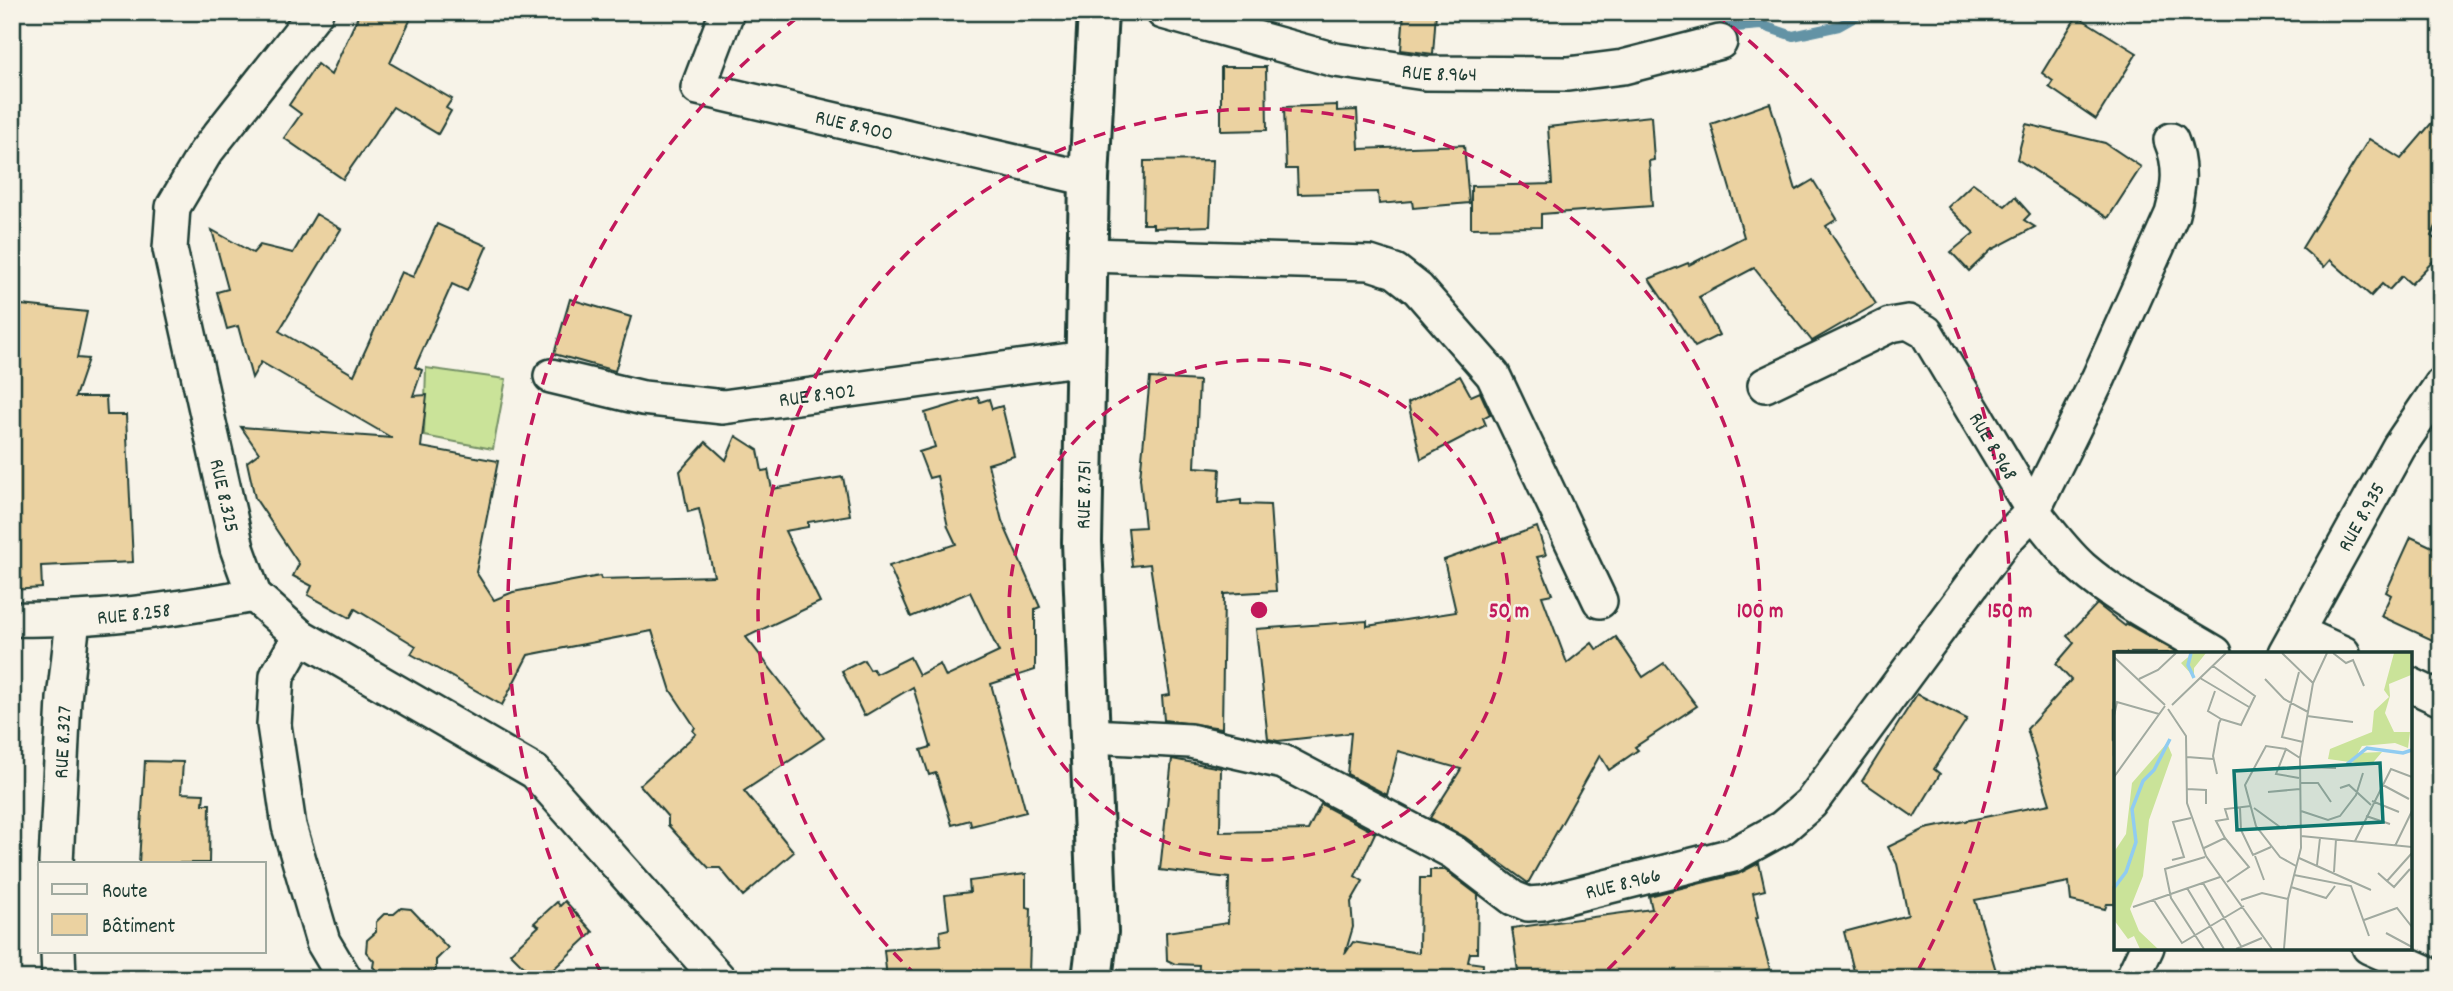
<svg xmlns="http://www.w3.org/2000/svg" width="2453" height="991" font-family="Dekko,sans-serif">
  <rect width="100%" height="100%" fill="#f7f3e8"/>
  <filter id="ink" filterUnits="userSpaceOnUse"><feTurbulence type="fractalNoise" baseFrequency=".0143" numOctaves="2"/><feDisplacementMap in="SourceGraphic" scale="14" xChannelSelector="R" yChannelSelector="G"/><feConvolveMatrix kernelMatrix="1 2 1 2 8 2 1 2 1" color-interpolation-filters="sRGB"/></filter>
  <g filter="url(#ink)">
    <polygon fill="#cae399" stroke="#749066" stroke-width="2" points="426,368 506,379 493,449 424,436"/>
    <g fill="none" stroke-linecap="round" stroke-linejoin="round">
      <polyline stroke="#6393a5" stroke-width="10" points="1724,28 1761,25 1793,36 1839,26 1864,12"/>
    </g>
    <g fill="#ebd2a1" stroke="#1f3d34" stroke-width="2">
      <polygon points="360,12 414,12 390,63 452,99 446,108 451,111 438,134 393,107 343,179 284,138 301,114 289,105 317,64 331,75"/>
      <polygon points="1404,12 1436,12 1433,54 1401,50"/>
      <polygon points="2077,16 2137,53 2096,119 2049,87 2053,81 2042,73"/>
      <polygon points="1221,67 1266,67 1267,130 1221,131"/>
      <polygon points="1770,103 1796,190 1813,180 1837,219 1826,226 1876,304 1812,341 1754,268 1699,297 1719,335 1695,347 1649,279 1688,263 1689,265 1744,237 1711,124"/>
      <polygon points="1337,105 1337,111 1357,110 1359,149 1464,145 1469,203 1413,208 1412,201 1379,204 1378,192 1298,194 1297,169 1286,169 1284,107"/>
      <polygon points="2441,112 2441,217 2431,236 2441,244 2441,253 2411,284 2402,276 2389,290 2382,284 2371,296 2330,260 2324,267 2302,248 2369,139 2401,159"/>
      <polygon points="1651,116 1654,160 1649,161 1652,206 1541,214 1541,227 1471,228 1471,186 1552,184 1548,127"/>
      <polygon points="2026,124 2105,143 2141,167 2108,218 2017,159"/>
      <polygon points="1213,160 1210,226 1153,228 1153,224 1143,224 1144,161"/>
      <polygon points="1973,183 2005,206 2015,197 2030,214 2024,220 2035,227 1991,250 1969,271 1951,252 1974,233 1948,207"/>
      <polygon points="316,214 341,229 279,331 354,375 401,272 413,277 437,224 487,246 467,291 452,284 415,367 422,370 413,396 427,395 421,447 498,461 476,572 494,600 513,592 600,576 601,579 714,576 699,509 688,512 680,471 706,442 726,460 736,436 758,450 762,471 768,470 772,489 843,477 850,515 808,522 808,527 785,531 820,602 746,637 824,738 744,791 794,852 743,896 720,868 709,868 678,836 668,825 668,817 640,785 696,734 693,731 695,727 671,691 652,631 528,655 502,705 411,654 416,646 355,609 350,618 308,595 312,586 293,576 299,564 255,498 247,462 259,453 241,427 392,438 261,362 252,378 238,326 227,329 217,292 228,289 212,230 253,253 260,245 293,253"/>
      <polygon points="570,299 631,317 615,371 554,354"/>
      <polygon points="12,304 87,312 77,358 88,359 75,397 106,397 107,415 126,415 133,562 41,566 42,588 12,590"/>
      <polygon points="1460,376 1471,396 1480,392 1490,414 1483,418 1486,425 1421,459 1408,403"/>
      <polygon points="1150,378 1199,381 1195,467 1220,469 1218,503 1241,500 1241,504 1270,505 1276,591 1224,594 1222,728 1164,720 1162,696 1170,695 1150,564 1132,566 1128,528 1145,527 1140,478"/>
      <polygon points="978,397 980,402 989,399 992,409 1002,406 1014,456 988,464 1002,521 1040,607 1035,609 1035,670 991,684 1026,812 971,826 970,820 952,825 936,773 929,775 921,750 931,747 913,687 864,716 842,671 864,660 870,670 873,669 876,674 910,657 919,675 940,664 946,677 999,652 970,592 911,617 889,566 956,544 948,527 937,476 929,478 919,452 935,447 925,413"/>
      <polygon points="1537,527 1546,555 1537,557 1552,594 1542,596 1567,663 1592,643 1597,650 1616,637 1643,677 1664,663 1697,706 1635,747 1638,750 1609,770 1600,755 1528,883 1465,837 1430,818 1461,769 1398,751 1387,795 1347,774 1351,733 1278,741 1268,739 1256,629 1367,621 1367,626 1456,612 1444,560"/>
      <polygon points="2411,537 2441,551 2441,644 2381,616 2391,595 2386,592"/>
      <polygon points="2097,604 2125,626 2127,624 2178,653 2115,653 2115,904 2107,904 2105,909 2071,901 2069,882 1975,900 1996,971 1980,974 1979,979 1856,979 1844,932 1908,915 1897,864 1888,847 1925,829 2050,804 2027,729 2071,680 2056,664 2074,643 2067,636"/>
      <polygon points="1917,694 1967,719 1934,769 1940,774 1914,817 1862,781"/>
      <polygon points="1172,759 1221,768 1220,832 1308,830 1321,804 1375,833 1355,876 1363,881 1351,902 1353,927 1345,954 1353,942 1419,953 1420,878 1430,878 1430,870 1445,870 1478,895 1477,953 1470,953 1468,962 1483,964 1482,979 1198,979 1199,965 1175,964 1167,960 1166,932 1228,923 1229,878 1160,870"/>
      <polygon points="145,761 183,762 181,793 204,794 203,804 210,804 209,863 139,863"/>
      <polygon points="1759,863 1765,890 1753,893 1758,917 1756,918 1770,969 1733,979 1519,979 1512,928 1652,909 1649,896 1738,874"/>
      <polygon points="1026,874 1026,907 1031,908 1029,974 977,979 887,979 884,950 941,945 940,931 949,929 945,895 970,892 969,881"/>
      <polygon points="565,901 593,932 543,979 536,979 510,953 539,926 534,923 557,902 560,906"/>
      <polygon points="401,908 411,909 448,948 436,960 436,970 426,979 391,979 382,975 373,967 374,961 366,952 367,940 376,932 376,922 384,914 394,914"/>
    </g>
    <g fill="none" stroke-linecap="round" stroke-linejoin="round">
      <g stroke="#1f3d34" stroke-width="38">
        <g id="minor">
          <path id="s1" d="M316,12L205,153L173,207L170,249L237,548L254,595L300,636L277,676L274,725L289,826L323,942L345,979"/>
          <path id="s2" d="M727,12L698,88L1089,179"/>
          <path id="s3" d="M1163,12L1335,60L1425,73L1568,74L1623,67L1720,42"/>
          <polyline points="1087,255 1370,263 1395,271 1418,289 1493,375 1600,601"/>
          <path id="s4" d="M551,376L643,398L723,407L1085,358"/>
          <path id="s5" d="M1765,385L1890,325L1908,322L1926,332L2033,511C2048,530 2064,552 2082,568C2121,602 2171,626 2215,653"/>
          <path id="s6" d="M12,619C94,621 173,610 254,595"/>
          <polyline points="2297,632 2343,653"/>
          <polyline points="300,636 535,772 719,979"/>
          <path id="s7" d="M2285,653L2399,447L2441,385"/>
          <polyline points="2409,684 2441,699"/>
          <path id="s8" d="M1091,736L1190,741L1283,762L1453,852L1513,898L1528,904L1542,903L1733,855L1782,828L1811,803L2004,541L2033,511L2099,377L2172,214C2179,188 2182,166 2171,140"/>
          <path id="s9" d="M56,863L64,699L73,620"/>
          <polyline points="2369,947 2441,979"/>
          <polyline points="58,951 59,979"/>
          <polyline points="2132,979 2147,947"/>
        </g>
      </g>
      <g stroke="#1f3d34" stroke-width="44">
        <g id="secondary">
          <path id="s10" d="M1092,979L1098,932L1082,542L1089,179L1098,12"/>
        </g>
      </g>
      <use href="#minor" stroke="#f7f3e8" stroke-width="33"/>
      <use href="#secondary" stroke="#f7f3e8" stroke-width="38"/>
    </g>
  </g>
  <g fill="none" stroke="#c2185b" stroke-width="3.5" stroke-dasharray="12 9">
    <circle cx="1259" cy="610" r="250"/>
    <path d="M917 976A501 501 0 1 1 1601 976"/>
    <path d="M602 974A751 751 0 0 1 802 14M1716 14A751 751 0 0 1 1916 974"/>
  </g>
  <g text-anchor="middle" stroke-width="5" stroke-linejoin="round" paint-order="stroke">
    <g font-size="21" fill="#1f3d34" stroke="#f7f3e8">
      <text dy="7" stroke="none"><textPath href="#s3" startOffset="284">RUE 8.964</textPath></text>
      <text dy="7" stroke="none"><textPath href="#s2" startOffset="242">RUE 8.900</textPath></text>
      <text dy="7" stroke="none"><textPath href="#s4" startOffset="270">RUE 8.902</textPath></text>
      <text dy="7" stroke="none"><textPath href="#s5" startOffset="310">RUE 8.968</textPath></text>
      <text dy="7" stroke="none"><textPath href="#s1" startOffset="537">RUE 8.325</textPath></text>
      <text dy="7" stroke="none"><textPath href="#s10" startOffset="485">RUE 8.751</textPath></text>
      <text dy="7" stroke="none"><textPath href="#s7" startOffset="156">RUE 8.935</textPath></text>
      <text dy="7" stroke="none"><textPath href="#s6" startOffset="122">RUE 8.258</textPath></text>
      <text dy="7" stroke="none"><textPath href="#s9" startOffset="121">RUE 8.327</textPath></text>
      <text dy="7" stroke="none"><textPath href="#s8" startOffset="576">RUE 8.966</textPath></text>
    </g>
  </g>
  <g transform="translate(2114 652)">
    <rect width="298" height="298" fill="#f7f3e8"/>
    <path d="M79,1H92L80,16V25L67,11ZM280,1H297V23L275,32L276,44L271,61L280,80H296L294,96L281,91L248,94L244,101L268,100L257,113L214,107L216,97L258,80L260,59L275,45L270,38ZM53,91L58,103L35,168L29,224L16,257L25,279L44,297H26L20,284L14,287L0,268V200L12,182L18,131Z" fill="#cae399"/>
    <path fill="none" stroke="#90ccf1" stroke-width="3.5" d="M77,1L74,13L80,26M233,112L253,96L289,101L298,98M0,236L12,220L22,190L18,157L29,129L40,118L56,87"/>
    <path fill="none" stroke="#a1aaa0" stroke-width="2" d="M168,1L199,31M219,1L232,11L239,8L250,34M0,5L51,53M99,14L141,44L127,73L107,67L105,71L99,104L103,122M185,20L168,85L189,90M86,26L135,55M25,27L44,18L62,1M151,27L170,47L194,60M101,39L94,59L107,67M58,53L112,1M54,57L72,84L73,151L92,204L158,297M0,64L3,50L45,62M193,64L239,70M172,97L152,94L131,133L142,174L166,205L182,214M73,105L99,107M186,115L222,116M0,125L51,54M185,126L162,122L172,97L186,106M186,131H204L217,150M267,132L295,147M226,136L235,133L257,153M73,137L92,138V152M154,140L186,137M258,149L285,160M126,156L127,178L139,203L157,195M140,156L166,175M187,159L214,168L226,164L242,143L249,121M252,164L276,172M187,184L298,195M111,186L135,215L113,230M241,189L277,117L298,125M281,194L298,159M90,196L111,186L102,169L114,167L111,157L137,154M141,204L150,228M185,206L257,238M58,208L70,205L59,170L77,166M203,213L206,186M220,220L222,187M264,221L273,229L298,201M180,223L237,234L255,284M273,229L280,235L296,217M89,231L127,294M177,235L212,246L221,234M73,236L110,297M39,247L68,291L130,254M127,248L148,241L174,247M19,255L106,225M250,268L283,256L298,275M272,281L298,295M90,297L57,246L51,217L91,205M122,297L148,286M170,297L174,247L187,196L186,106L199,31L213,1"/>
    <path fill="#0f766e" fill-opacity="0.15" stroke="#0f766e" stroke-width="3.5" d="M266,111L269,170L123,178L120,119Z"/>
    <rect width="298" height="298" fill="none" stroke="#1f3d34" stroke-width="3.5"/>
  </g>
  <circle cx="1259" cy="610" r="10" fill="#c2185b" stroke="#f7f3e8" stroke-width="3.5"/>
  <g font-size="21" text-anchor="middle" font-weight="bold" fill="#c2185b" stroke="#f7f3e8" stroke-width="5" stroke-linejoin="round" paint-order="stroke">
    <text x="1509" y="617">50 m</text>
    <text x="1760" y="617">100 m</text>
    <text x="2010" y="617">150 m</text>
  </g>
  <rect width="2453" height="991" fill="none" stroke="#f7f3e8" stroke-width="42"/>
  <rect x="21" y="21" width="2411" height="949" fill="none" stroke="#1f3d34" stroke-width="2.5" filter="url(#ink)"/>
  <rect x="38" y="862" width="228" height="91" fill="#f7f3e8" stroke="#a1aaa0" stroke-width="2"/>
  <rect x="52" y="884" width="35" height="10" fill="#f7f3e8" stroke="#a1aaa0" stroke-width="2"/>
  <text x="102" y="897" font-size="21" fill="#1f3d34">Route</text>
  <rect x="52" y="914" width="35" height="21" fill="#ebd2a1" stroke="#a1aaa0" stroke-width="2"/>
  <text x="102" y="932" font-size="21" fill="#1f3d34">Bâtiment</text>
</svg>
